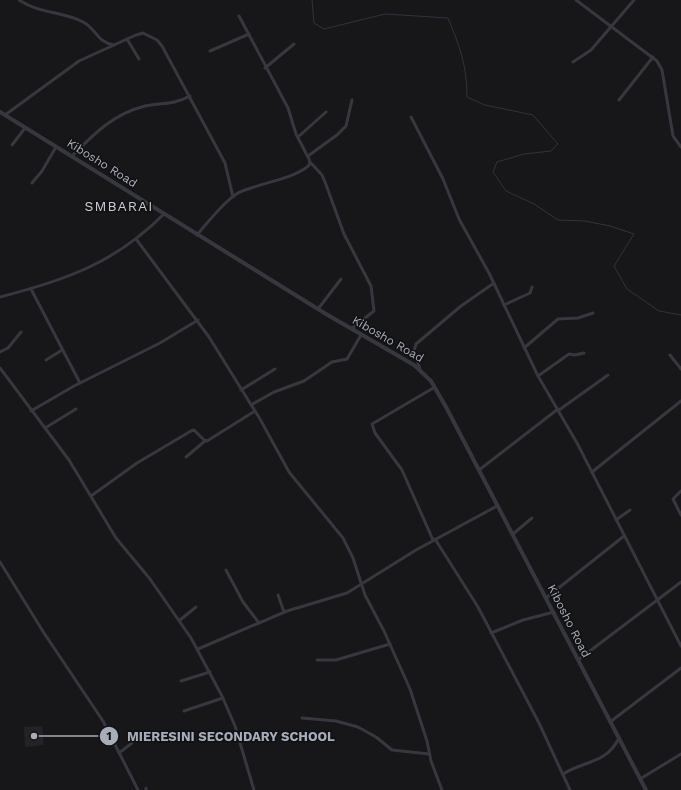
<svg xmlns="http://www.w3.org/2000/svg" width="681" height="790" font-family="'Work Sans',sans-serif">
  <rect width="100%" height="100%" fill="#171719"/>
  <polygon fill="#232326" points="42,726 44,745 25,747 24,727"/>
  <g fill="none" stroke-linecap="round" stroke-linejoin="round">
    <path stroke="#2b353f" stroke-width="1" d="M312,0L314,23L324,29L385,14L448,18C460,47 467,66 467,97L485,105L533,115L558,144L551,151L524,154L497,162L493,172L506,191L534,204L558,220L585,221L610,226L634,234L614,266L627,289L659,311L681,315"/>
    <g stroke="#37383f" stroke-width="3">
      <path d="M19,0C40,14 62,11 83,22C97,29 96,42 114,45"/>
      <polyline points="576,0 657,61 662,70 673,136 681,147"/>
      <polyline points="127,39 139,59"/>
      <polyline points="210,51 249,34"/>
      <polyline points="573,62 591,50 634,0"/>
      <polyline points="265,68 294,44"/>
      <polyline points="619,100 653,57"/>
      <polyline points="5,115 79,61 136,35 143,33 157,40 162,46 225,163 233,197"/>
      <polyline points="411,117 443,179 459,219 489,273 538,376 577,443 681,646"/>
      <polyline points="298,137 326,112"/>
      <polyline points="12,145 25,128"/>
      <path d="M72,156C94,134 113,114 145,106C164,102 171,106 190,96"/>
      <polyline points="308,156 337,135 346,126 352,100"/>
      <polyline points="310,162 322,175 325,182 344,234 371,286 374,311 351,329"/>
      <polyline points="32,183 42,171 56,147"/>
      <path d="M197,235C206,224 227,199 238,193C255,184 299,178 310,164L309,159L296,134L288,108L239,16"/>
      <polyline points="136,239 209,337 260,419 289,472 343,538 353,558 365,595 384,631 410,689 427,741 431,761 442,790"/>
      <polyline points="31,289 80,383"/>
      <path d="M0,297C66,280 115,263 164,214"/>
      <polyline points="504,305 530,293 532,287"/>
      <polyline points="318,309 341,279"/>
      <polyline points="524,348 558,319 578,318 593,313"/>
      <polyline points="0,352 8,348 21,332"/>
      <polyline points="670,355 681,369"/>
      <polyline points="46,360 62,350"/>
      <polyline points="0,368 69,460 116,538 150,579 191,638 222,696 235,726 254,790"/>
      <polyline points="420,369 414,351 416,344 461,306 494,283"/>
      <polyline points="538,376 569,354 575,355 584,353"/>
      <polyline points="241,390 275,369"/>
      <polyline points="251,405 274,392 304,381 332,362 347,359 361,335"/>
      <polyline points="559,410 608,375"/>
      <polyline points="31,411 74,386 160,343 198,320"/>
      <polyline points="45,428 76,409"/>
      <polyline points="186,457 205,441"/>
      <polyline points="479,470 558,409"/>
      <polyline points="592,472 681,401"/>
      <polyline points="681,491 673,499 681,515"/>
      <polyline points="91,496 137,463 191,431 194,430 204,440 207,441 255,411"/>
      <polyline points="616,520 630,510"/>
      <polyline points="513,534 532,518"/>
      <polyline points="435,539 478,607 539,723 570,790"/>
      <polyline points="433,540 402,470 375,433 372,424 435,387"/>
      <polyline points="0,562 44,633 103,721 138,790"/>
      <polyline points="226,570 243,602 259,623"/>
      <polyline points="278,595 284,612"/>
      <polyline points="546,598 624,536"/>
      <polyline points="180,620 196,607"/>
      <polyline points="491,633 523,620 554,612"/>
      <polyline points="198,649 287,611 347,593 416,550 497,506"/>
      <polyline points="317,660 336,660 390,644"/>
      <polyline points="578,660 681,582"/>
      <polyline points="181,681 210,672"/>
      <polyline points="184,711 223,698"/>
      <polyline points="302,718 336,721 358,727 376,737 392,750 429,754"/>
      <polyline points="610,722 681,668"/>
      <polyline points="119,753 132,743"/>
      <path d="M563,774C586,760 606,764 619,738"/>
      <polyline points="640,779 681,754"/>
      <polyline points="146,790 146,788"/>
    </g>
    <polyline stroke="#37383f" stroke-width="4" points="0,112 326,314 414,365 431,381 446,407 646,790"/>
  </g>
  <g text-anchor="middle" stroke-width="3.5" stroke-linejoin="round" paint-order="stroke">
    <g font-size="12" fill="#a8adba" stroke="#121214">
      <text transform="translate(102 163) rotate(32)" y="4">Kibosho Road</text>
      <text transform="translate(388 339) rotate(30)" y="4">Kibosho Road</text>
      <text transform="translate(569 621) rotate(63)" y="4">Kibosho Road</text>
    </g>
    <g font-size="14" letter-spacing="1" fill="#c9ccd6" stroke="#121214">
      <text x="119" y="211">SMBARAI</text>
    </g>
  </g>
  <path fill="none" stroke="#a8adba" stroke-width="1.5" d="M34 736L109 736"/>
  <g fill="#a8adba" stroke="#121214" stroke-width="1.5">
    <circle cx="34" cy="736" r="4"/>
    <circle cx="109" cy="736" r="10"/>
  </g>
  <g font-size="12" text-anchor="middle" font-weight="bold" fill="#111">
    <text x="109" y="740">1</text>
  </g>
  <g font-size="13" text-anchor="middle" font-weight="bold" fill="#a8adba" stroke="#121214" stroke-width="3.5" stroke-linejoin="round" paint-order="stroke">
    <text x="231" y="741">MIERESINI SECONDARY SCHOOL</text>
  </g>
</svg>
